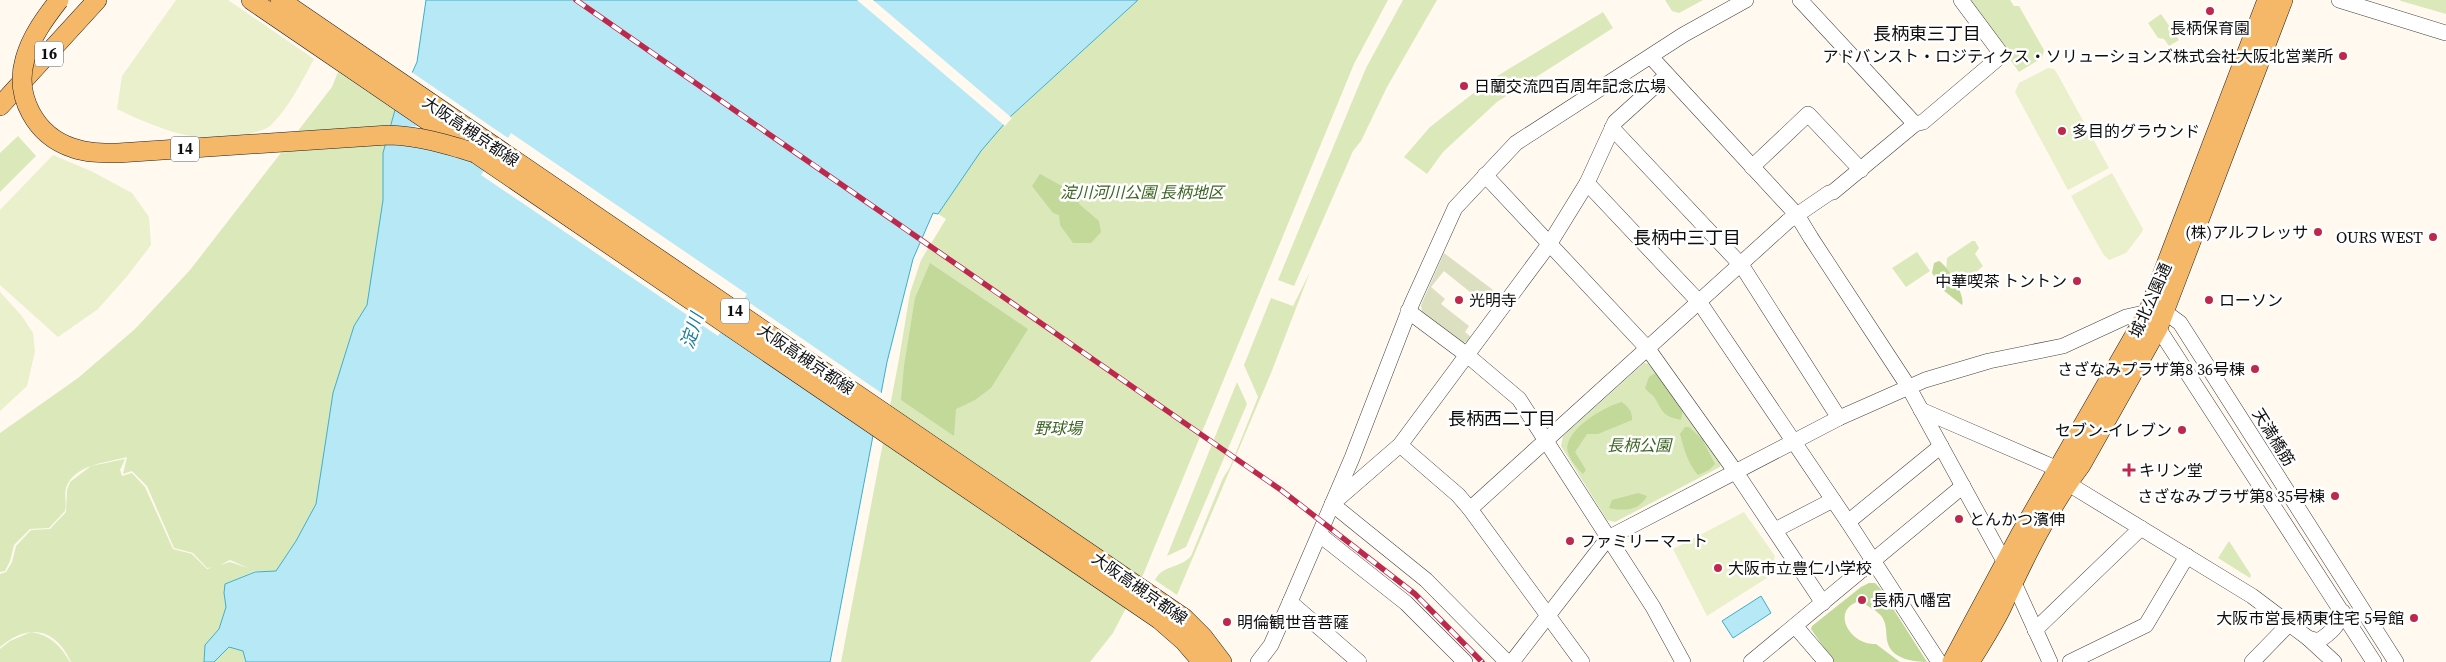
<svg xmlns="http://www.w3.org/2000/svg" width="2446" height="662" font-family="'Source Serif 4','Noto Sans JP',serif">
  <rect width="100%" height="100%" fill="#fff9f0"/>
  <g fill="#dbe9ba">
    <polygon points="1138,0 1388,0 1354,64 1143,575 1113,633 1090,662 841,662 899,359 910,293 921,260 946,219 938,214 981,151 1011,116"/>
    <polygon points="1403,0 1437,0 1387,87 1361,141 1353,151 1294,286 1278,280 1366,68"/>
    <polygon points="1665,0 1703,0 1679,13 1672,11"/>
    <polygon points="1967,0 2010,0 2014,6 2019,6 2044,50 2042,58 2019,72"/>
    <polygon points="2399,0 2446,0 2446,14 2401,1"/>
    <polygon points="1603,12 1613,28 1497,102 1443,152 1427,174 1404,157 1430,127 1489,81"/>
    <polygon points="2161,14 2179,40 2169,46 2164,39 2158,38 2148,23"/>
    <path d="M338,72L395,110L383,153V200L367,306L354,326L333,393L316,504L296,541L276,571H255L225,584L224,593L226,607L219,629L205,645L204,662H71C55,628 29,623 0,647V574L6,572L12,562L16,546L31,530L50,529L66,512L67,490L70,482L91,466L125,459L120,470L122,476L132,473L145,487L173,549L192,554L207,569L230,562L248,568L230,560L216,567L207,568L193,553L174,548L147,486L132,471L123,474L127,457C107,463 74,464 66,488C64,495 67,504 65,511L49,528L30,529L14,545L10,561L5,571L0,572V433L78,378L135,329L190,270L332,87Z"/>
    <polygon points="18,136 36,156 0,192 0,153"/>
    <polygon points="1972,241 1975,241 1979,248 1975,254 1983,266 1957,289 1946,272 1947,258"/>
    <polygon points="1917,252 1930,271 1906,287 1892,268"/>
    <path d="M1310,272L1271,373L1177,595L1155,580C1162,565 1181,568 1191,556L1223,478L1230,467L1258,397L1244,365L1271,298L1293,306Z"/>
    <polygon points="1644,363 1652,364 1721,460 1720,467 1615,522 1607,520 1561,446 1563,436"/>
    <polygon points="1237,382 1247,404 1186,547 1167,556"/>
    <polygon points="2229,541 2251,575 2250,578 2218,558"/>
    <path d="M31,632C50,635 60,645 70,662H0V649L10,641Z"/>
    <polygon points="229,646 243,651 246,662 214,662"/>
  </g>
  <g fill="#c2d99a">
    <polygon points="1040,174 1080,196 1079,204 1099,221 1101,232 1091,243 1073,243 1060,225 1059,215 1053,213 1032,186"/>
    <path d="M1939,261C1947,265 1966,296 1962,305L1943,290L1932,273L1934,263Z"/>
    <polygon points="930,263 1028,329 991,388 975,400 956,409 954,436 901,400 904,366 915,298"/>
    <path d="M1655,373L1662,378L1683,409L1681,420C1664,416 1664,414 1656,400C1654,395 1648,393 1645,388L1649,377Z"/>
    <path d="M1622,402C1628,407 1633,412 1632,420L1598,434H1587L1575,452L1586,470L1583,474C1577,468 1570,460 1568,452C1562,431 1605,406 1622,402Z"/>
    <path d="M1685,427H1689L1702,439L1715,464L1709,470L1698,475C1688,464 1684,449 1680,434Z"/>
    <path d="M1638,493L1647,496C1639,511 1624,511 1609,508L1612,500Z"/>
    <path d="M1869,583H1875L1880,588L1927,662C1914,662 1893,659 1888,644C1885,635 1888,626 1882,617C1878,611 1867,606 1860,601C1830,609 1849,645 1876,644L1900,662H1834L1811,629L1812,626L1861,587Z"/>
  </g>
  <polygon fill="#dce0c1" points="1444,253 1501,296 1491,309 1444,271 1431,287 1445,299 1441,304 1469,326 1465,332 1471,337 1467,342 1460,343 1422,312 1421,305"/>
  <g fill="#eaf0cc">
    <path d="M176,0H228L314,59C302,81 289,108 270,126C266,130 255,132 249,134C203,147 158,129 117,109L122,76Z"/>
    <polygon points="2048,68 2054,69 2058,75 2109,168 2068,190 2015,92 2019,83"/>
    <polygon points="53,155 91,171 132,193 149,217 151,245 128,275 98,309 58,337 0,285 0,210"/>
    <polygon points="2112,173 2143,229 2142,232 2126,253 2109,260 2103,254 2071,196"/>
    <polygon points="0,292 21,315 33,333 35,351 27,386 0,411"/>
    <polygon points="1744,512 1775,556 1770,576 1707,616 1673,549"/>
  </g>
  <g fill="#b6e9f5" stroke="#3eaeca">
    <polygon points="426,0 1138,0 1011,116 981,151 938,214 933,213 913,259 887,362 830,662 246,662 243,651 229,647 214,662 204,662 205,645 219,629 226,607 224,593 225,584 255,572 276,571 296,541 316,504 333,393 354,326 367,305 383,200 383,153 395,110 417,62"/>
    <polygon points="1761,596 1771,613 1733,638 1722,621"/>
  </g>
  <g fill="#fff9f0">
    <polygon points="857,0 873,0 1012,118 1005,126"/>
    <polygon points="410,71 508,138 511,133 747,294 744,299 883,394 876,435 722,330 718,336 481,175 485,169 473,162 387,128 420,126 394,106"/>
  </g>
  <g fill="none" stroke-linecap="round" stroke-linejoin="round">
    <g stroke="#414141" stroke-width="16">
      <g id="minor">
        <polyline points="1800,0 1915,124"/>
        <polyline points="2339,0 2446,33"/>
        <polyline points="1651,57 1797,215 1811,238 1908,386 2005,563 2050,662"/>
        <polyline points="1612,128 1742,266 1839,418"/>
        <polyline points="1752,167 1808,114 1861,170"/>
        <polyline points="1485,175 1648,349 1735,471 1823,603"/>
        <polyline points="1587,183 1700,303 1848,522 1939,662"/>
        <polyline points="1408,311 1467,355 1519,399 1653,607 1683,662"/>
        <polyline points="2153,320 2374,662"/>
        <path d="M1921,410L2058,469L2067,483L2252,596L2308,638L2318,641C2331,633 2338,626 2343,612"/>
        <polyline points="1400,445 1458,495 1470,509 1582,662"/>
        <polyline points="1470,509 1788,221 1829,193 1833,192 1915,124 1923,122 2002,55 1961,0"/>
        <polyline points="1848,522 1941,446"/>
        <polyline points="1775,530 1833,500"/>
        <polyline points="1320,535 1406,603 1465,662"/>
        <polyline points="1290,602 1359,662"/>
        <polyline points="1795,626 1826,662"/>
        <polyline points="2035,630 2141,528"/>
        <polyline points="2308,638 2334,662"/>
        <polyline points="1258,662 1271,645 1290,602 1352,458 1412,303 1455,208 1516,143 1683,35 1746,0"/>
        <polyline points="1507,662 1426,580 1332,504 1400,445 1550,243 1587,183 1615,122 1667,75"/>
        <polyline points="1512,662 1608,538 1839,418 1925,380 1989,361 2063,346 2126,317 2148,312 2165,312 2180,323 2396,662"/>
        <polyline points="1751,662 1963,486"/>
        <polyline points="2070,662 2146,625 2187,556"/>
        <polyline points="2252,662 2289,624"/>
      </g>
    </g>
    <g stroke="#1f1f1f" stroke-width="20">
      <g id="major">
        <polyline points="251,0 1160,620 1184,641 1202,662"/>
        <polyline points="280,0 1184,618 1203,637 1222,662"/>
        <polyline points="0,106 97,0"/>
        <polyline points="1952,662 2020,535 2148,312 2267,0"/>
        <path d="M1970,662C1981,644 1992,627 2001,609C2024,559 2048,509 2081,465L2158,328L2283,0"/>
      </g>
    </g>
    <use href="#minor" stroke="#fff" stroke-width="15"/>
    <use href="#major" stroke="#f5b869" stroke-width="19"/>
    <g stroke="#bc294c" stroke-width="5.5">
      <polyline id="rail" points="576,0 1281,490 1415,594 1482,662"/>
    </g>
    <use href="#rail" stroke="#fff" stroke-width="4" stroke-dasharray="11" stroke-linecap="butt"/>
    <g stroke="#1f1f1f" stroke-width="20" stroke-linecap="butt">
      <path id="major-bridge" d="M59,0C45,18 31,37 25,59C14,97 36,136 73,148C87,153 103,153 118,153L389,135C420,136 446,144 475,153"/>
    </g>
    <use href="#major-bridge" stroke="#f5b869" stroke-width="19"/>
  </g>
  <g fill="#bc294c" stroke="#fff" stroke-width="2">
    <circle cx="2210" cy="11" r="5"/>
    <circle cx="2343" cy="56" r="5"/>
    <circle cx="1464" cy="86" r="5"/>
    <circle cx="2062" cy="131" r="5"/>
    <circle cx="2318" cy="232" r="5"/>
    <circle cx="2433" cy="237" r="5"/>
    <circle cx="2077" cy="281" r="5"/>
    <circle cx="1459" cy="300" r="5"/>
    <circle cx="2209" cy="300" r="5"/>
    <circle cx="2255" cy="369" r="5"/>
    <circle cx="2182" cy="430" r="5"/>
    <path d="M2126.5 462.5h5v5h5v5h-5v5h-5v-5h-5v-5h5z"/>
    <circle cx="2335" cy="496" r="5"/>
    <circle cx="1959" cy="519" r="5"/>
    <circle cx="1570" cy="541" r="5"/>
    <circle cx="1718" cy="568" r="5"/>
    <circle cx="1862" cy="600" r="5"/>
    <circle cx="2414" cy="618" r="5"/>
    <circle cx="1227" cy="622" r="5"/>
  </g>
  <g text-anchor="middle" stroke-width="5" stroke-linejoin="round" paint-order="stroke">
    <g fill="#fff" stroke="#565656" stroke-width="1">
      <rect x="35" y="41.5" width="28" height="25" rx="4"/>
      <rect x="171" y="136.5" width="28" height="25" rx="4"/>
      <rect x="721" y="298.5" width="28" height="25" rx="4"/>
    </g>
    <g font-size="15" font-weight="bold" fill="#0e0e0e">
      <text x="49" y="59">16</text>
      <text x="185" y="154">14</text>
      <text x="735" y="316">14</text>
    </g>
    <g font-size="16" fill="#0e0e0e" stroke="#fff" text-anchor="start">
      <text x="2210" y="34" text-anchor="middle">長柄保育園</text>
      <text x="2333" y="62" text-anchor="end">アドバンスト・ロジティクス・ソリューションズ株式会社大阪北営業所</text>
      <text x="1474" y="92">日蘭交流四百周年記念広場</text>
      <text x="2072" y="137">多目的グラウンド</text>
      <text x="2308" y="238" text-anchor="end">(株)アルフレッサ</text>
      <text x="2423" y="243" text-anchor="end">OURS WEST</text>
      <text x="2067" y="287" text-anchor="end">中華喫茶 トントン</text>
      <text x="1469" y="306">光明寺</text>
      <text x="2219" y="306">ローソン</text>
      <text x="2245" y="375" text-anchor="end">さざなみプラザ第8 36号棟</text>
      <text x="2172" y="436" text-anchor="end">セブン-イレブン</text>
      <text x="2139" y="476">キリン堂</text>
      <text x="2325" y="502" text-anchor="end">さざなみプラザ第8 35号棟</text>
      <text x="1969" y="525">とんかつ濱伸</text>
      <text x="1580" y="547">ファミリーマート</text>
      <text x="1728" y="574">大阪市立豊仁小学校</text>
      <text x="1872" y="606">長柄八幡宮</text>
      <text x="2404" y="624" text-anchor="end">大阪市営長柄東住宅 5号館</text>
      <text x="1237" y="628">明倫観世音菩薩</text>
    </g>
    <g font-size="16" fill="#0e0e0e" stroke="#fff">
      <text transform="translate(471 131) rotate(34)" y="6">大阪高槻京都線</text>
      <text transform="translate(2150 300) rotate(-66)" y="6">城北公園通</text>
      <text transform="translate(806 359) rotate(34)" y="6">大阪高槻京都線</text>
      <text transform="translate(2274 437) rotate(58)" y="6">天満橋筋</text>
      <text transform="translate(1140 588) rotate(35)" y="6">大阪高槻京都線</text>
    </g>
    <g font-size="16" font-style="italic" fill="#3b6520" stroke="#fff">
      <text x="1142" y="198">淀川河川公園 長柄地区</text>
      <text x="1058" y="434">野球場</text>
      <text x="1639" y="451">長柄公園</text>
    </g>
    <g font-size="18" fill="#0e0e0e" stroke="#fff">
      <text x="1927" y="40">長柄東三丁目</text>
      <text x="1687" y="244">長柄中三丁目</text>
      <text x="1502" y="425">長柄西二丁目</text>
    </g>
    <g font-size="18" font-style="italic" fill="#1a7e9e" stroke="#fff">
      <text transform="translate(692 331) rotate(-72)" y="6">淀川</text>
    </g>
  </g>
</svg>
